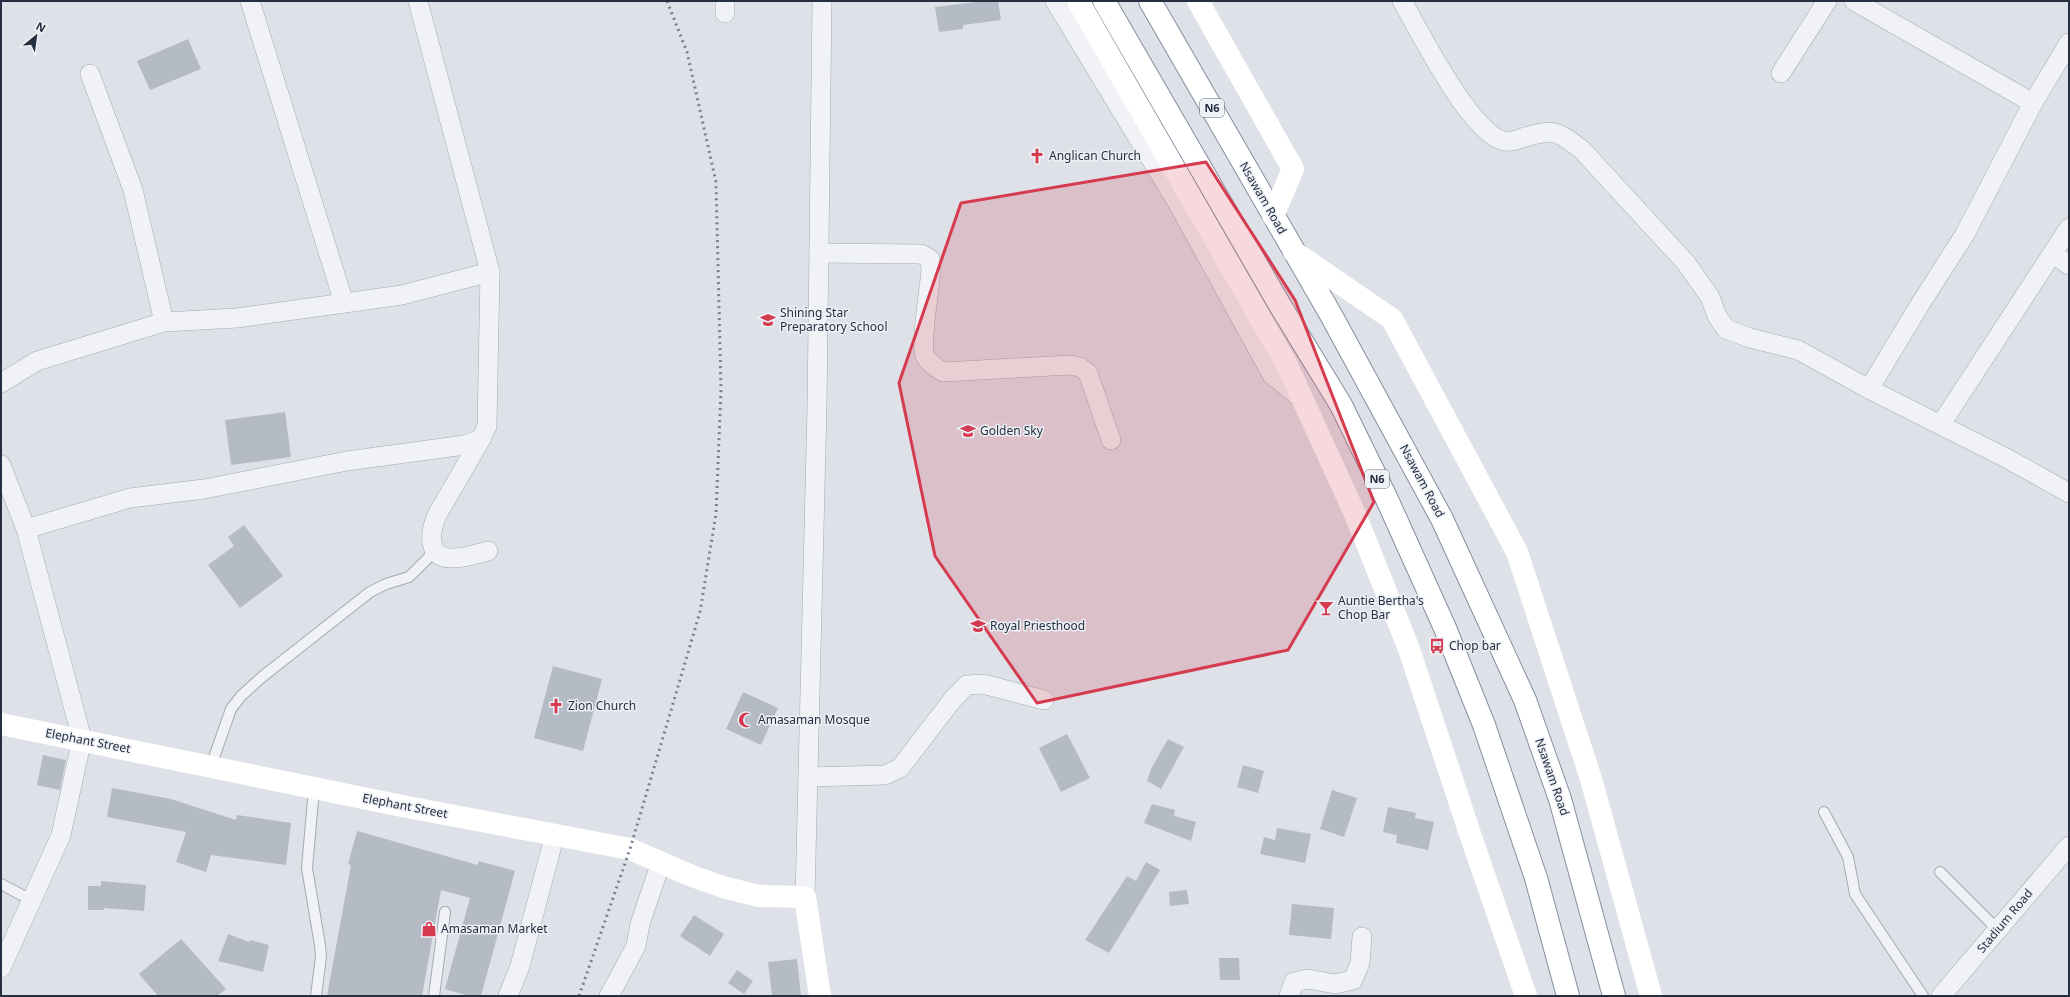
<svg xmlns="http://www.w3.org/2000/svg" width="2070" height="997" font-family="'Noto Sans',sans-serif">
  <rect width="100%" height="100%" fill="#dee2e8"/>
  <g fill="#b5bbc5">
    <polygon points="983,1 998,1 1001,20 963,25 963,29 939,32 935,7"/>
    <polygon points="188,39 201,69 150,90 137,61"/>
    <polygon points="285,412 291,457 231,465 225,420"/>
    <polygon points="244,525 283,576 240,608 208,565 234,546 228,537"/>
    <polygon points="553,666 602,679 583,751 534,738"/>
    <polygon points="743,692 778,708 761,745 726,729"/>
    <polygon points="1067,734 1090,778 1061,792 1039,748"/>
    <polygon points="1168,739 1184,747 1161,789 1147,781 1151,769"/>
    <polygon points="43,755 66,760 60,790 37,785"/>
    <polygon points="1243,765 1264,771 1258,793 1237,787"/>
    <polygon points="112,788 171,799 236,820 237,815 291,823 286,865 211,855 206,872 176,862 186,832 107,817"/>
    <polygon points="1332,790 1357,798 1344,837 1320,829"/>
    <polygon points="1152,804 1175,810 1174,816 1196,822 1191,841 1144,823"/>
    <polygon points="1388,807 1416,813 1415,818 1434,822 1428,850 1396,843 1397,835 1383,832"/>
    <polygon points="1277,828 1311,834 1305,863 1260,854 1264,837 1275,840"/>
    <polygon points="357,831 478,865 479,861 515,871 481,996 469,996 445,989 470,898 441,890 422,996 327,996 351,865 348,864"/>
    <polygon points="1146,862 1160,870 1109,953 1085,940 1127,876 1136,881"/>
    <polygon points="101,881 146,885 144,911 104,908 104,910 88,910 88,886 101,886"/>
    <polygon points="1187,890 1189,904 1170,906 1169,892"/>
    <polygon points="1292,904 1334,908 1331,939 1289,935"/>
    <polygon points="694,915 724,934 710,956 680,936"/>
    <polygon points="228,934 249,942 250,940 269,945 263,972 218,961"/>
    <polygon points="181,939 226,989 217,996 158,996 139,974"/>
    <polygon points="1219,958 1239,958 1240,980 1220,980"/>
    <polygon points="797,959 801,996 772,996 768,962"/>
    <polygon points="737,970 753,981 744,994 728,983"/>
  </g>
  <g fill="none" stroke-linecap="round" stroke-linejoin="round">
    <g stroke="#a3a9b2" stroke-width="12">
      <g id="lane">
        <polyline points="211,766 231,709 241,696 262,677 370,592 386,584 409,577 435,551"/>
        <polyline points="314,789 307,868 320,945 321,957 316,996"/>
        <polyline points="1824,812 1848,857 1855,894 1923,996"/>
        <polyline points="1940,872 1998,930"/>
        <polyline points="1,884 31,900"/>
        <polyline points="434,996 445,912"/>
      </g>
    </g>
    <g stroke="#a3a9b2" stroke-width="20">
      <g id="street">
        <polyline points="250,1 344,303"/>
        <path d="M418,1L490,272L487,426L481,439L437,515C430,531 426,558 451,558C462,559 476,554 488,551"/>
        <polyline points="725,1 725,13"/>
        <polyline points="1055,1 1177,202 1272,375 1303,400"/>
        <path d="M1402,1C1420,32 1470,133 1504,141C1509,142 1517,140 1522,138C1554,129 1555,129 1582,150L1686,263L1710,297L1717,316L1726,329L1750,338L1798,350L1869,389L2008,459L2069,493"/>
        <polyline points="1854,1 2033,103"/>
        <polyline points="1781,73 1827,1"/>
        <polyline points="90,74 133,190 164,322"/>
        <path d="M819,253L921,254L930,259L931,270C930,286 920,344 925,356C929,364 936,367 943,372L1070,365L1080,367L1088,373L1111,440"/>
        <polyline points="2053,254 2069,265"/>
        <polyline points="1,383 37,361 164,322 237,318 402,295 490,272"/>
        <polyline points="1869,389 1919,306 1965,234 2033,103 2069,43"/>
        <polyline points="1941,424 2069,228"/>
        <polyline points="1,465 26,529 82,739 61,835 1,968"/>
        <polyline points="26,529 130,498 204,489 347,461 465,445 481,439"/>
        <polyline points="808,777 885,775 900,768 953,699 967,685 983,684 1044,700"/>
        <polyline points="805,897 817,407 822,1"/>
        <polyline points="508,996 520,966 555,834"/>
        <polyline points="609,996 636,946 640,924 661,862"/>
        <polyline points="1289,996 1294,982 1308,979 1335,984 1353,980 1360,963 1362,937"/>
        <polyline points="1941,996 2069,846"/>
      </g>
    </g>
    <g stroke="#848fa0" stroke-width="24">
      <g id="highway">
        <polyline points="1104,1 1281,307 1341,405 1385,495 1445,628 1484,725 1536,878 1568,996"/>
        <polyline points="1150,1 1331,315 1442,519 1525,700 1560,799 1614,996"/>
      </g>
    </g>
    <use href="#lane" stroke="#f0f2f6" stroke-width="10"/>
    <use href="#street" stroke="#f0f2f6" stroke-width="19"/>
    <g stroke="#fff" stroke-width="22">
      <polyline points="1078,1 1286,363 1355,514 1409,649 1470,834 1526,996"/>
      <polyline points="1198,1 1293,169 1273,216"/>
      <polyline points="1294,252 1392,319 1517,552 1591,779 1651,996"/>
      <polyline points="1,724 402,806 630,849 692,876 723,887 759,896 805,897 820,996"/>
    </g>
    <use href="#highway" stroke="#fff" stroke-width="22"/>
    <polyline stroke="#768193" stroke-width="3" stroke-dasharray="2 4" stroke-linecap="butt" points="579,996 630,849 700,612 716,514 721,390 716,182 687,52 667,1"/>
  </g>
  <path fill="#d53a4f" fill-opacity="0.2" stroke="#d53a4f" stroke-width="3" stroke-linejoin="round" d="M1206,162L1295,300L1374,502L1288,650L1037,703L935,556L899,383L961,203Z"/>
  <defs>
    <g id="church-bare" transform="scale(1.2)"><path d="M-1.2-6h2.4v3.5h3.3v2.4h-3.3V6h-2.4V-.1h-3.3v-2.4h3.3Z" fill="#d53a4f" stroke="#edf1f6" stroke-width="2.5" paint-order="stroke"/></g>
    <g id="school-bare" transform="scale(1.2)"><path d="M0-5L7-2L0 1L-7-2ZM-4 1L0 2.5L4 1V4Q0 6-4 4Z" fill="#d53a4f" stroke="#edf1f6" stroke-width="2.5" paint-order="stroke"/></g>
    <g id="bar-bare" transform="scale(1.2)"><path d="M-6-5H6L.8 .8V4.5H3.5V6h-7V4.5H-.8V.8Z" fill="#d53a4f" stroke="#edf1f6" stroke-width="2.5" paint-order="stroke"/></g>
    <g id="bus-bare" transform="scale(1.2)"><path d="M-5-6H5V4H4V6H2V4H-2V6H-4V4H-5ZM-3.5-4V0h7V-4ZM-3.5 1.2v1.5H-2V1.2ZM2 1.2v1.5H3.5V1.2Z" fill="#d53a4f" stroke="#edf1f6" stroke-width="2.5" paint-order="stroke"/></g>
    <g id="mosque-bare" transform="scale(1.2)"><path d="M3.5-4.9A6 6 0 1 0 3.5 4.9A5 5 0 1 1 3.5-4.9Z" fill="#d53a4f" stroke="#edf1f6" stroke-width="2.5" paint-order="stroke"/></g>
    <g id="shop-bare" transform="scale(1.2)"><path d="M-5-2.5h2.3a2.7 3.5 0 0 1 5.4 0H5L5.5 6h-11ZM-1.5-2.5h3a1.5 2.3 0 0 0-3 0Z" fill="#d53a4f" stroke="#edf1f6" stroke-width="2.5" paint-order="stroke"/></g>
  </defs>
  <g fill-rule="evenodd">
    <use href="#church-bare" x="1037" y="156"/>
    <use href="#school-bare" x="768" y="320"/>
    <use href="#school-bare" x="968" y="431"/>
    <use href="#bar-bare" x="1326" y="608"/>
    <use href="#school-bare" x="978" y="626"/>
    <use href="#bus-bare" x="1437" y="646"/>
    <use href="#church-bare" x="556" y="706"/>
    <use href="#mosque-bare" x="746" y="720"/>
    <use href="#shop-bare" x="429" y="929"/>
  </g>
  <g text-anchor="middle" stroke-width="3" stroke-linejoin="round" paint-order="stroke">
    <g fill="#edf1f6" stroke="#626977" stroke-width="1">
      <rect x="1200" y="99" width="24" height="18" rx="3"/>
      <rect x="1365" y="470" width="24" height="18" rx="3"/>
    </g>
    <g font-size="11" font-weight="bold" fill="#262f40">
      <text x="1212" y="112">N6</text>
      <text x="1377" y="483">N6</text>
    </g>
    <g font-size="12" fill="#262f40" stroke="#edf1f6" text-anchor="start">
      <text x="1049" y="160">Anglican Church</text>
      <text x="780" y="317">Shining Star<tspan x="780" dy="14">Preparatory School</tspan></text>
      <text x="980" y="435">Golden Sky</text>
      <text x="1338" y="605">Auntie Bertha's<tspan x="1338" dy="14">Chop Bar</tspan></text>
      <text x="990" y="630">Royal Priesthood</text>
      <text x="1449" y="650">Chop bar</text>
      <text x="568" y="710">Zion Church</text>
      <text x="758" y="724">Amasaman Mosque</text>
      <text x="441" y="933">Amasaman Market</text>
    </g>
    <g font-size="12" fill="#262f40" stroke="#edf1f6">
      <text transform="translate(1263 198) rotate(60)" y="4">Nsawam Road</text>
      <text transform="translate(1422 481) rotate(62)" y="4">Nsawam Road</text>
      <text transform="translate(88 741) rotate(11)" y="4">Elephant Street</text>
      <text transform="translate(1552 777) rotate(71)" y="4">Nsawam Road</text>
      <text transform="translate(405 806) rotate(11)" y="4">Elephant Street</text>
      <text transform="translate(2005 921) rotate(-50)" y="4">Stadium Road</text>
    </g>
  </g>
  <rect width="2070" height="997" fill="none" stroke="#262f40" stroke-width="4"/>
  <g transform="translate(36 36) rotate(29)" stroke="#edf1f6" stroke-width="3" paint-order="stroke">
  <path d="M0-3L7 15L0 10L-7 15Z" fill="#262f40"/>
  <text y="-6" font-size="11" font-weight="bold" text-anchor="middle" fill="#262f40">N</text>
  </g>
</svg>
